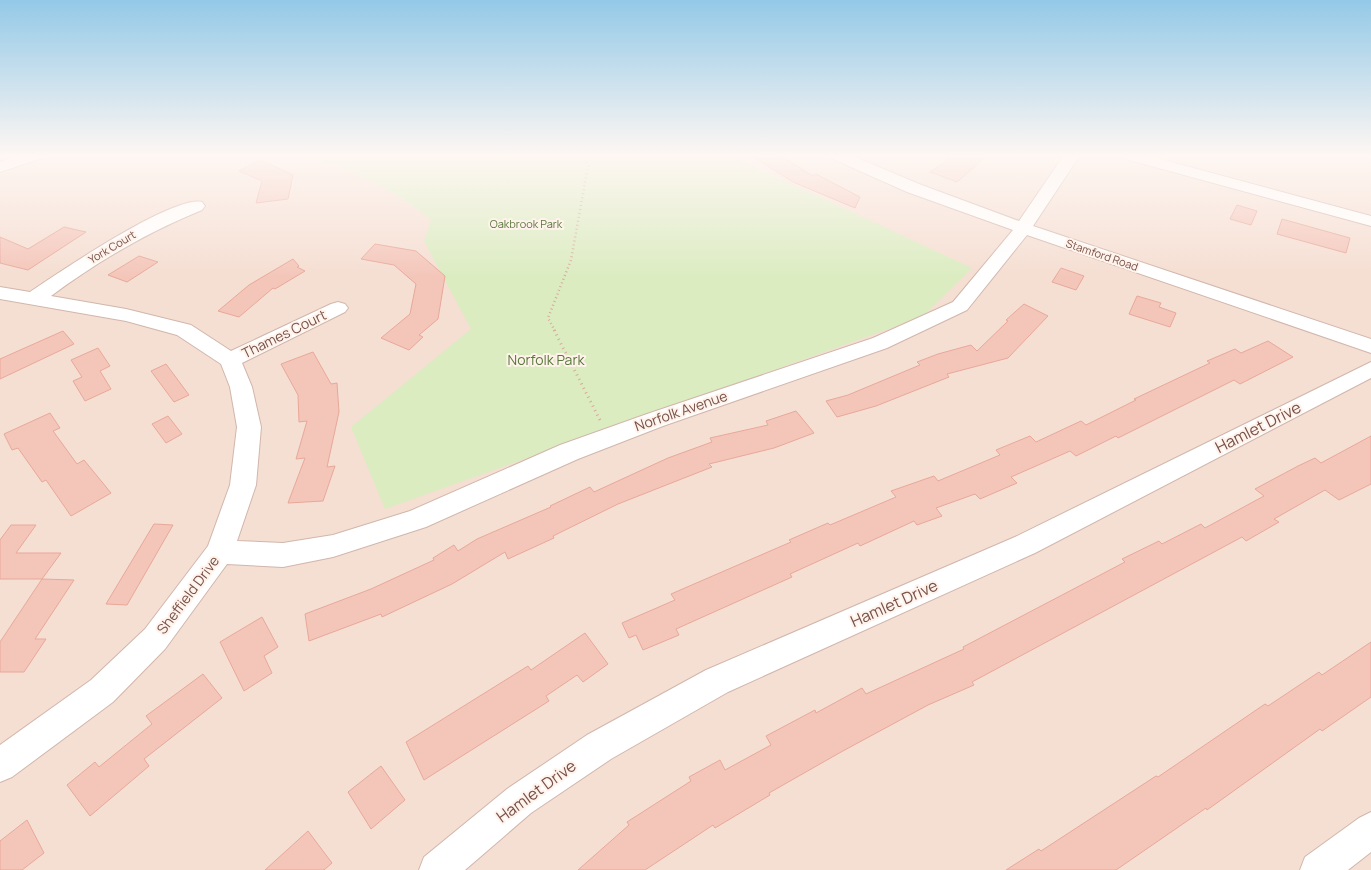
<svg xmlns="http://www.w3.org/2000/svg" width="1371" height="870" font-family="Manrope,sans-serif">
  <rect width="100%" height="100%" fill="#fdeee4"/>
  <rect fill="#f5ded2" x="0" y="155" width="1371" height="715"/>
  <path fill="#dbecc1" d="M304,155H730L972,268L922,317L385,509L351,427L471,329L424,241L431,220C391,187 352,171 304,155Z"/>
  <g fill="#f4c6ba" stroke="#e8a899">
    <polygon points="750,155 779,155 813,176 816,174 860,197 855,208 793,182"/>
    <polygon points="947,155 988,155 957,182 930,172 946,161"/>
    <polygon points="260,160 293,175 288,199 256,203 262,181 239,171"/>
    <polygon points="1237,205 1257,211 1251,225 1230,219"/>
    <polygon points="1282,219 1350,238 1346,253 1277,234"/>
    <polygon points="64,227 86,232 28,270 0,263 0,237 28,249"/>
    <polygon points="375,244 416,251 445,276 438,319 419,335 423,337 409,350 381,338 410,314 416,284 394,265 361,259"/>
    <polygon points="139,256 158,262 127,282 108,275"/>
    <polygon points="293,259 299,266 297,267 305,271 275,289 273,288 239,317 218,311 249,285"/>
    <polygon points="1061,268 1084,276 1076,290 1052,282"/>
    <polygon points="1137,296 1161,303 1159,307 1176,313 1170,327 1129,314"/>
    <polygon points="1024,304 1048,316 1008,358 947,374 949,377 876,406 837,417 826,401 848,395 920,365 917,362 938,354 971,345 977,351 1008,321 1006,320"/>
    <polygon points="63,331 74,344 0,379 0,359"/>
    <polygon points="1268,341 1293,357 1240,384 1234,380 1118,438 1116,436 1076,456 1070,451 1011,477 1017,483 980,499 975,494 936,508 942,516 917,525 914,521 860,546 858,543 790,574 792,577 676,629 679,635 643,650 636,635 629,638 622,623 675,600 671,594 791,542 789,540 828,523 830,525 896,497 891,491 934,476 938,481 1000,455 996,450 1030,436 1036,442 1081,421 1086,425 1136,400 1134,399 1210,363 1207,361 1235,349 1241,353"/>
    <polygon points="98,348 110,366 100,371 111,389 85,401 73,381 82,377 71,360"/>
    <polygon points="313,352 331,384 337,383 339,412 327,467 335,466 323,501 288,503 305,458 296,459 307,421 299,422 298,395 281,364"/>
    <polygon points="166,364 189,395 174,402 151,371"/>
    <polygon points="796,411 814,433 774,448 709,464 712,467 618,504 553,536 554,538 508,559 505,552 452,584 382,617 381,614 309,641 305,614 371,589 434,560 433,558 454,545 458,551 477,539 551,507 550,506 590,487 594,492 668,458 712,442 710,438 768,425 766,421"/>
    <polygon points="50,413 60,428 53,431 77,464 84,460 111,493 71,516 46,480 42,482 18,448 12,450 4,434"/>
    <polygon points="168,416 182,434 166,443 152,424"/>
    <polygon points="1371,436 1371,484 1339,500 1325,490 1274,519 1279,522 1246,541 1242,537 972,682 974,685 928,705 841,752 769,793 770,795 715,828 713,825 645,870 578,870 629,825 627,822 691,781 689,777 720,760 725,770 771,745 766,736 815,710 816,713 862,688 866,694 964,649 963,647 1125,562 1122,559 1159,541 1162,544 1201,524 1205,528 1264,496 1255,489 1298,466 1315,458 1321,463"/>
    <polygon points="154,524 173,525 127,605 106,604"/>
    <polygon points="11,525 36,525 16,553 61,553 42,579 0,579 0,540"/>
    <polygon points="42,579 74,580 35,639 46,639 24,672 0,672 0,642"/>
    <polygon points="262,617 278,647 264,656 272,673 244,691 220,642"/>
    <polygon points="585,633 608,664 583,682 577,675 546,696 549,701 424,780 406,742 528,666 531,670"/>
    <polygon points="1371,642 1371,697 1322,731 1320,729 1207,810 1206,808 1116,870 1006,870 1039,849 1041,851 1156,776 1158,777 1265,704 1268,706 1319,672 1322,675"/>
    <polygon points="203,674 222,698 144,759 149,766 90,816 67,785 95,762 99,767 152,724 146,716"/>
    <polygon points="381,766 405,800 371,829 348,792"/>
    <polygon points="27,820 44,853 22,870 0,870 0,841"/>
    <polygon points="308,831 332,863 324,870 265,870"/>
  </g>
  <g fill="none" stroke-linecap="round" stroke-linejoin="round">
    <g stroke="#d1b6ac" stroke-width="2">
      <g id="minor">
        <polygon points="21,155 44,155 42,158 0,172 0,162"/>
        <path d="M829,155H850L919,184L1019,221L1064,155H1080L1033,226L1371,339V353L1027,235L967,310L887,348L663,426L578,459L426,527L333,557L283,567L227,564L165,649L113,702L12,777L0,782V745L91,680L145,629L208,546L230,485L237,427L230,387L221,364L177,335L126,321L0,299V287L30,292C58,273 173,195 202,202L205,206L202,210C148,232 98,261 51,296L126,309L191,325L231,351L331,304L338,302L345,304L348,308L345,312L242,363L252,387L261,427L256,485L237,541L283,543L333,535L410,511L560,445L647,414L873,338L953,302L1013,230L907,192L831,158Z"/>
        <polygon points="1120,155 1145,155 1371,216 1371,226 1122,158"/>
        <polygon points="1371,362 1371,378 1035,553 728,692 611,759 531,813 465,870 419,870 424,857 507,789 587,735 706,670 1015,537"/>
        <polygon points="1371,812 1371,852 1348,870 1300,870 1305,857 1359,818"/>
      </g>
    </g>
    <polyline stroke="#d9a99d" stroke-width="2.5" stroke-dasharray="1 3" stroke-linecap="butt" points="555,331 548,318 571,260 588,166 583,155"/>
    <polyline stroke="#d9a99d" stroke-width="3" stroke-dasharray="1 4" stroke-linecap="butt" points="554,330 601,422"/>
    <use href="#minor" fill="#fff" fill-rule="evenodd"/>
  </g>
  <linearGradient id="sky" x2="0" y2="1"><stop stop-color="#94c9e7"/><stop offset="0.56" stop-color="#fef7f3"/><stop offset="1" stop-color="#fef7f3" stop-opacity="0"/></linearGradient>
  <rect width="1371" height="277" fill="url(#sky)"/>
  <g text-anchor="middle" stroke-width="4" stroke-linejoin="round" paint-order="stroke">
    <g font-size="11" fill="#59783c" stroke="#fff3eb">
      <text x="526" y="228">Oakbrook Park</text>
    </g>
    <g font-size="11" fill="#775048" stroke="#fff3eb">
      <text transform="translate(112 247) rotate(-31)" y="4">York Court</text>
      <text transform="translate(1102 255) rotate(19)" y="4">Stamford Road</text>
    </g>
    <g font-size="14" fill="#775048" stroke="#fff3eb">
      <text transform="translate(284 334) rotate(-26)" y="5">Thames Court</text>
      <text transform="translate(681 411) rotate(-19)" y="5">Norfolk Avenue</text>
      <text transform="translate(188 595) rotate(-53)" y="5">Sheffield Drive</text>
    </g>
    <g font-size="14" fill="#59783c" stroke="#fff3eb">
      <text x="546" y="365">Norfolk Park</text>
    </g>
    <g font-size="16" fill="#775048" stroke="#fff3eb">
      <text transform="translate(1258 427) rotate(-27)" y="6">Hamlet Drive</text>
      <text transform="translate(894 603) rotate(-24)" y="6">Hamlet Drive</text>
      <text transform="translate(536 791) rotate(-36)" y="6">Hamlet Drive</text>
    </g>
  </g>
</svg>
